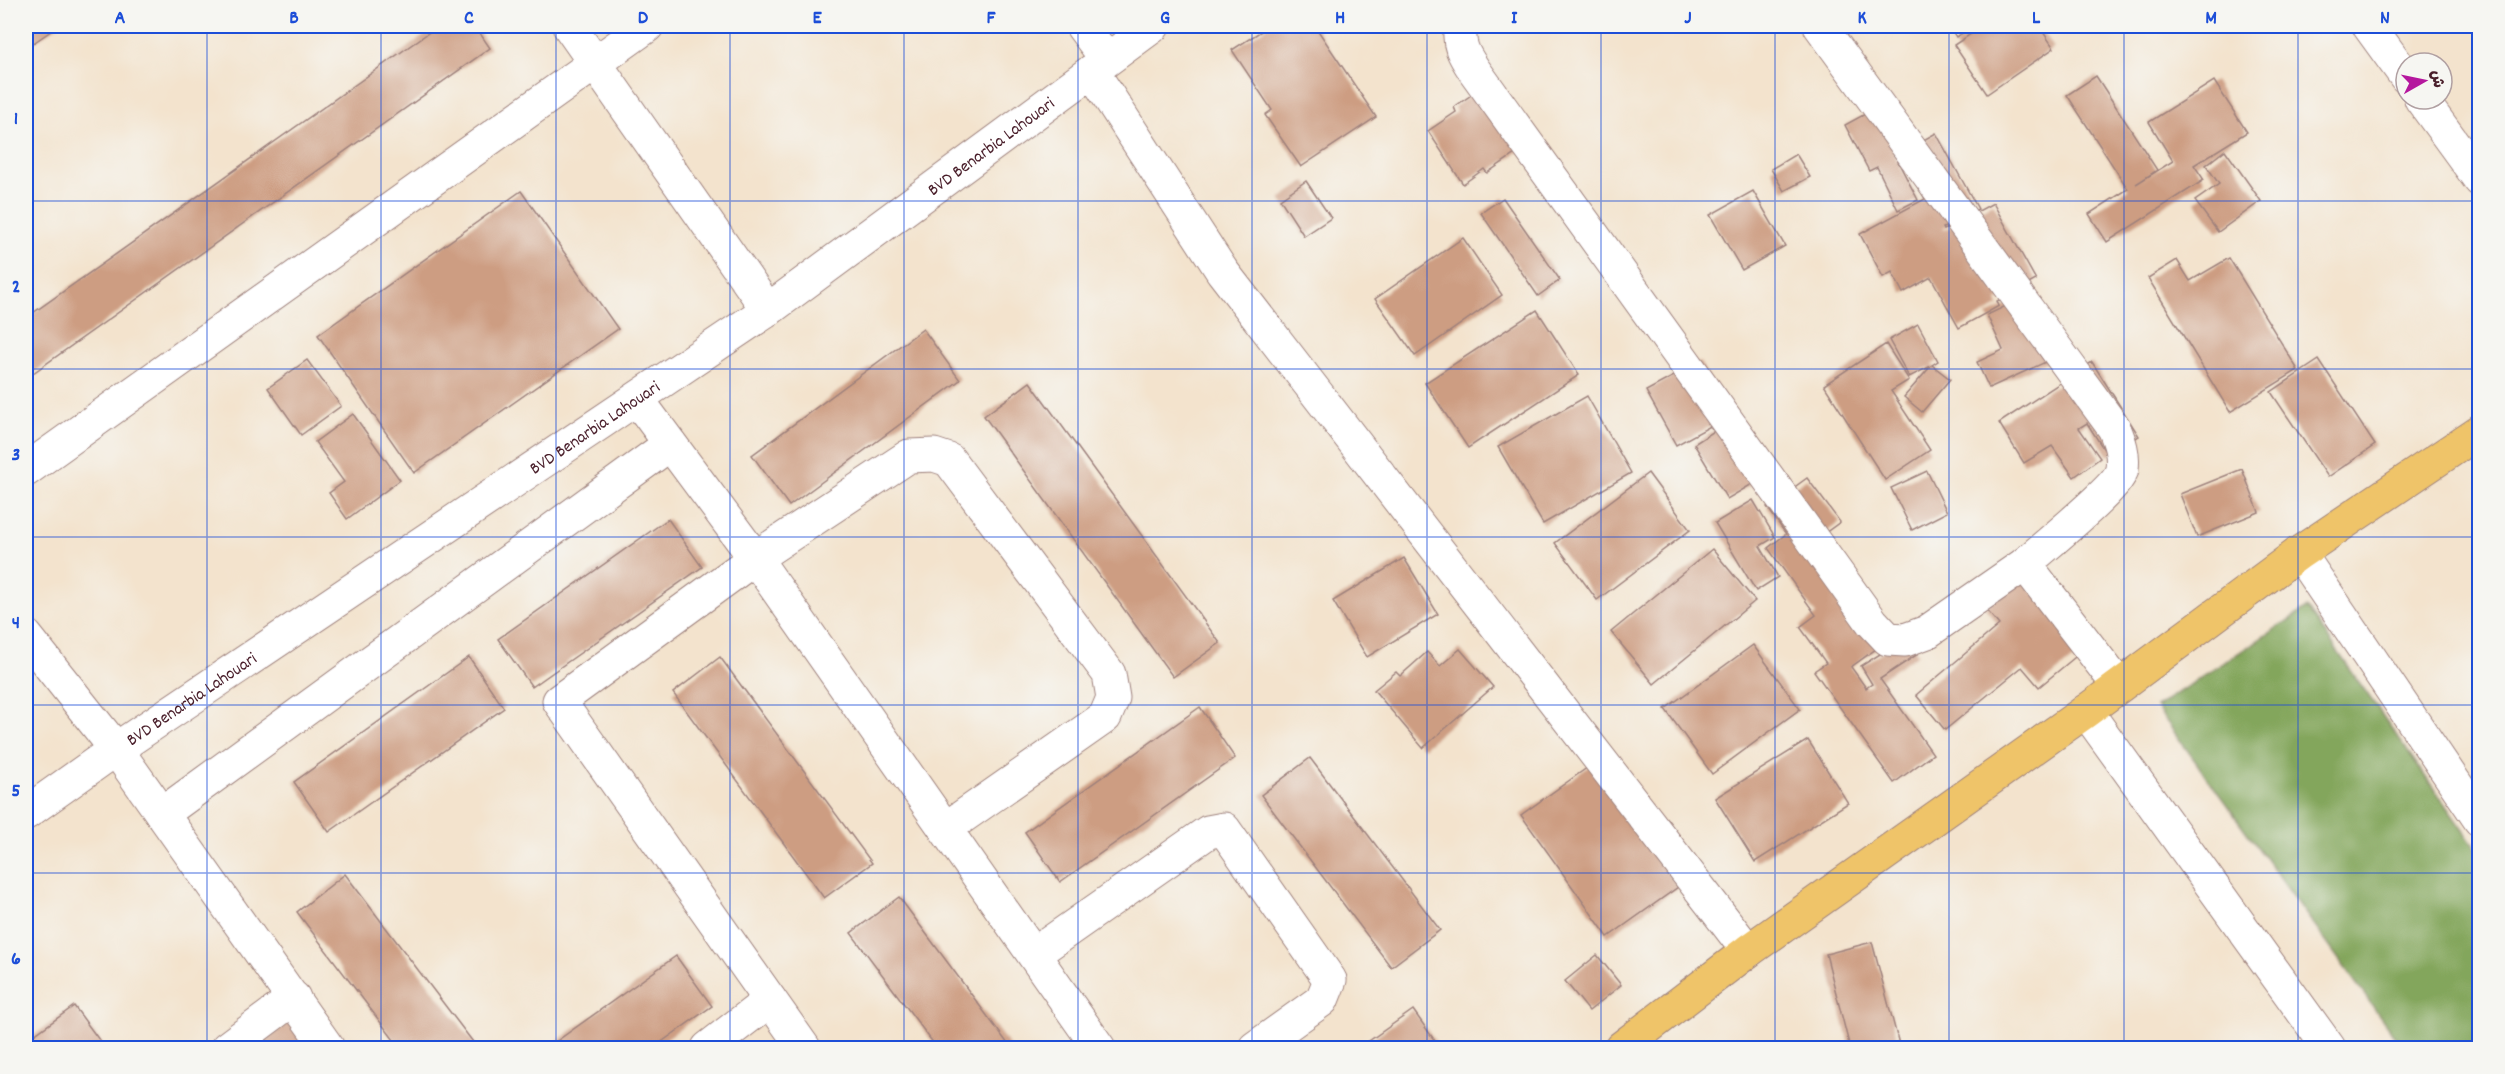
<svg xmlns="http://www.w3.org/2000/svg" width="2505" height="1074" font-family="Dekko,'Playpen Sans Arabic',sans-serif">
  <rect width="100%" height="100%" fill="#f6f6f2"/>
  <filter id="ink" filterUnits="userSpaceOnUse"><feTurbulence type="fractalNoise" baseFrequency=".0167" numOctaves="2"/><feDisplacementMap in="SourceGraphic" scale="12" xChannelSelector="R" yChannelSelector="G"/><feConvolveMatrix kernelMatrix="1 2 1 2 8 2 1 2 1" color-interpolation-filters="sRGB"/></filter>
  <filter id="wash" filterUnits="userSpaceOnUse"><feTurbulence type="fractalNoise" baseFrequency=".008" numOctaves="4" result="noise"/><feDisplacementMap in="SourceGraphic" scale="24" xChannelSelector="R" yChannelSelector="G"/><feGaussianBlur stdDeviation="1.35" result="paint"/><feColorMatrix in="noise" values="0 0 0 0 0 0 0 0 0 0 0 0 0 0 0 0 0 1.4 0 .05"/><feComposite in="paint" operator="in"/></filter>
  <g filter="url(#wash)">
    <rect width="100%" height="100%" fill="#f3e3cd"/>
    <polygon fill="#83a65c" stroke="#666244" stroke-width="1.5" points="2307,608 2479,853 2479,1048 2403,1048 2156,707"/>
    <g id="blocks">
      <g fill="#cd9d82">
        <polygon points="26,26 58,26 26,48"/>
        <polygon points="438,26 475,26 490,48 26,378 26,318"/>
        <polygon points="1269,26 1315,26 1376,117 1301,167 1265,115 1272,110 1232,50"/>
        <polygon points="1949,26 1975,26 1956,37"/>
        <polygon points="1983,26 2020,26 2022,30 2028,26 2039,26 2054,48 1987,94 1954,45"/>
        <polygon points="2096,76 2157,170 2136,184 2173,161 2149,122 2214,81 2247,132 2194,165 2204,180 2107,242 2089,214 2128,189 2067,95"/>
        <polygon points="1496,78 1537,139 1487,173 1484,169 1463,184 1428,131 1456,112 1454,107"/>
        <polygon points="1891,100 1894,154 1918,200 1898,210 1877,167 1869,171 1845,125"/>
        <polygon points="1936,133 1978,209 1943,228 1944,230 1993,203 2036,280 1997,301 1999,306 1959,328 1931,277 1903,293 1892,272 1883,277 1860,234 1925,199 1900,153"/>
        <polygon points="2225,150 2261,201 2218,232 2195,201 2219,184 2206,165"/>
        <polygon points="1796,154 1810,177 1784,191 1771,169"/>
        <polygon points="1306,181 1331,218 1304,236 1280,199"/>
        <polygon points="521,191 618,329 414,473 318,335"/>
        <polygon points="1753,191 1785,246 1742,270 1710,215"/>
        <polygon points="1503,198 1560,280 1538,296 1481,213"/>
        <polygon points="1463,238 1502,295 1415,356 1375,299"/>
        <polygon points="2229,258 2298,370 2230,412 2148,278 2177,260 2190,281"/>
        <polygon points="2033,293 2061,355 1989,388 1977,362 2003,350 1987,315"/>
        <polygon points="1537,310 1579,375 1468,448 1425,383"/>
        <polygon points="1918,324 1938,361 1932,365 1950,379 1922,412 1904,397 1931,366 1909,377 1889,340"/>
        <polygon points="923,329 960,380 789,506 752,455"/>
        <polygon points="1886,344 1909,380 1891,391 1930,450 1885,480 1824,385"/>
        <polygon points="307,360 341,406 301,435 268,388"/>
        <polygon points="2319,360 2375,445 2328,477 2271,392"/>
        <polygon points="1700,362 1729,416 1676,445 1646,391"/>
        <polygon points="2092,362 2139,436 2108,456 2087,423 2079,428 2100,458 2074,477 2052,446 2024,463 1999,423"/>
        <polygon points="1030,382 1220,643 1173,677 984,416"/>
        <polygon points="1587,396 1631,473 1543,524 1498,447"/>
        <polygon points="353,414 400,480 347,519 329,493 344,482 315,442"/>
        <polygon points="1736,417 1771,473 1727,499 1694,444"/>
        <polygon points="2242,469 2259,512 2197,537 2180,494"/>
        <polygon points="1927,471 1947,512 1912,530 1891,488"/>
        <polygon points="1648,473 1690,530 1597,600 1555,543"/>
        <polygon points="1807,478 1840,522 1821,536 1894,636 1851,667 1866,688 1872,684 1861,666 1907,637 1918,654 1880,679 1933,754 1894,783 1814,671 1826,663 1800,627 1816,615 1768,548 1786,534 1767,507"/>
        <polygon points="1753,500 1775,537 1760,546 1778,577 1756,591 1715,523"/>
        <polygon points="668,519 702,567 532,687 498,639"/>
        <polygon points="1712,549 1755,601 1654,684 1611,632"/>
        <polygon points="1404,558 1438,614 1367,657 1333,601"/>
        <polygon points="2025,575 2086,648 2039,687 2022,667 1945,730 1916,695 1999,625 1985,608"/>
        <polygon points="1753,645 1800,709 1712,774 1665,709"/>
        <polygon points="1460,649 1493,687 1423,748 1374,690 1396,672 1400,676 1427,652 1440,666"/>
        <polygon points="469,657 504,708 329,832 294,782"/>
        <polygon points="720,657 872,863 824,898 673,693"/>
        <polygon points="1200,707 1235,758 1060,882 1025,832"/>
        <polygon points="1808,740 1848,803 1755,862 1715,798"/>
        <polygon points="1310,758 1440,930 1391,967 1261,795"/>
        <polygon points="1591,765 1678,887 1608,937 1521,815"/>
        <polygon points="345,874 476,1046 472,1048 400,1048 297,912"/>
        <polygon points="899,897 1011,1048 937,1048 851,933"/>
        <polygon points="1872,942 1900,1048 1850,1048 1826,954"/>
        <polygon points="1597,955 1621,985 1589,1011 1565,981"/>
        <polygon points="676,956 712,1006 653,1048 547,1048"/>
        <polygon points="74,1006 105,1048 32,1048 26,1041"/>
        <polygon points="1413,1010 1440,1048 1359,1048"/>
        <polygon points="290,1021 310,1048 253,1048"/>
      </g>
    </g>
  </g>
  <g filter="url(#ink)">
    <use href="#blocks" fill-opacity="0" stroke="#9e817c" stroke-width="1.5"/>
    <g fill="none" stroke-linecap="round" stroke-linejoin="round">
      <g stroke="#9e817c" stroke-width="35">
        <g id="minor">
          <polyline points="569,26 768,310"/>
          <polyline points="1082,26 1106,58"/>
          <path d="M1461,26C1457,44 1464,55 1474,70L1872,622L1888,639L1905,640L1927,632L2025,564L2119,686"/>
          <path d="M1820,26L2114,428C2120,442 2124,454 2122,469C2119,487 2042,548 2025,564"/>
          <polyline points="2369,26 2406,77"/>
          <polyline points="1092,71 1222,271 1748,951"/>
          <polyline points="2421,99 2480,180"/>
          <polyline points="637,399 755,558 559,701 804,1048"/>
          <polyline points="26,470 647,26"/>
          <polyline points="2299,553 2480,820"/>
          <polyline points="26,636 116,749 328,1048"/>
          <polyline points="2086,711 2329,1048"/>
          <path id="s1" d="M26,813L116,749L768,310L1153,26"/>
          <polyline points="162,814 670,444"/>
          <polyline points="945,829 1105,717 1113,698 1109,674 949,460 934,455 909,456 755,558 1099,1048"/>
          <polyline points="1034,954 1208,832 1224,829 1330,980 1322,1000 1255,1048"/>
          <polyline points="227,1048 294,998"/>
          <polyline points="708,1048 770,1000"/>
        </g>
      </g>
      <g stroke="#9e817c" stroke-width="35">
        <polyline id="major" points="1621,1048 1748,951 2086,711 2299,553 2480,431"/>
      </g>
      <use href="#minor" stroke="#fff" stroke-width="33"/>
      <use href="#major" stroke="#efc469" stroke-width="33"/>
    </g>
  </g>
  <path fill="none" stroke="#1d4ed8" stroke-width="1.5" stroke-opacity="0.55" d="M207,26V1048M381,26V1048M556,26V1048M730,26V1048M904,26V1048M1078,26V1048M1252,26V1048M1427,26V1048M1601,26V1048M1775,26V1048M1949,26V1048M2124,26V1048M2298,26V1048M26,201H2480M26,369H2480M26,537H2480M26,705H2480M26,873H2480"/>
  <g text-anchor="middle" stroke-width="5" stroke-linejoin="round" paint-order="stroke">
    <g font-size="18" fill="#4a1f2b" stroke="#f6f6f2">
      <text dy="6" stroke="none"><textPath href="#s1" startOffset="1173">BVD Benarbia Lahouari</textPath></text>
      <text dy="6" stroke="none"><textPath href="#s1" startOffset="687">BVD Benarbia Lahouari</textPath></text>
      <text dy="6" stroke="none"><textPath href="#s1" startOffset="201">BVD Benarbia Lahouari</textPath></text>
    </g>
  </g>
  <rect width="2505" height="1074" fill="none" stroke="#f6f6f2" stroke-width="66"/>
  <g transform="translate(2424 81) rotate(81)"><circle r="28" fill="#f6f6f2" stroke="#b1a0a2" stroke-width="1.5"/>
  <path d="M0-4.5L10 22L0 15L-10 22Z" fill="#b5179e"/>
  <text y="-9" font-size="16" font-weight="bold" text-anchor="middle" fill="#4a1f2b">ش</text>
  </g>
  <rect x="33" y="33" width="2439" height="1008" fill="none" stroke="#1d4ed8" stroke-width="2"/>
  <g font-size="20" text-anchor="middle" font-weight="bold" fill="#1d4ed8">
    <text x="120" y="23">A</text>
    <text x="294" y="23">B</text>
    <text x="469" y="23">C</text>
    <text x="643" y="23">D</text>
    <text x="817" y="23">E</text>
    <text x="991" y="23">F</text>
    <text x="1165" y="23">G</text>
    <text x="1340" y="23">H</text>
    <text x="1514" y="23">I</text>
    <text x="1688" y="23">J</text>
    <text x="1862" y="23">K</text>
    <text x="2036" y="23">L</text>
    <text x="2211" y="23">M</text>
    <text x="2385" y="23">N</text>
    <text x="16" y="124">1</text>
    <text x="16" y="292">2</text>
    <text x="16" y="460">3</text>
    <text x="16" y="628">4</text>
    <text x="16" y="796">5</text>
    <text x="16" y="964">6</text>
  </g>
</svg>
